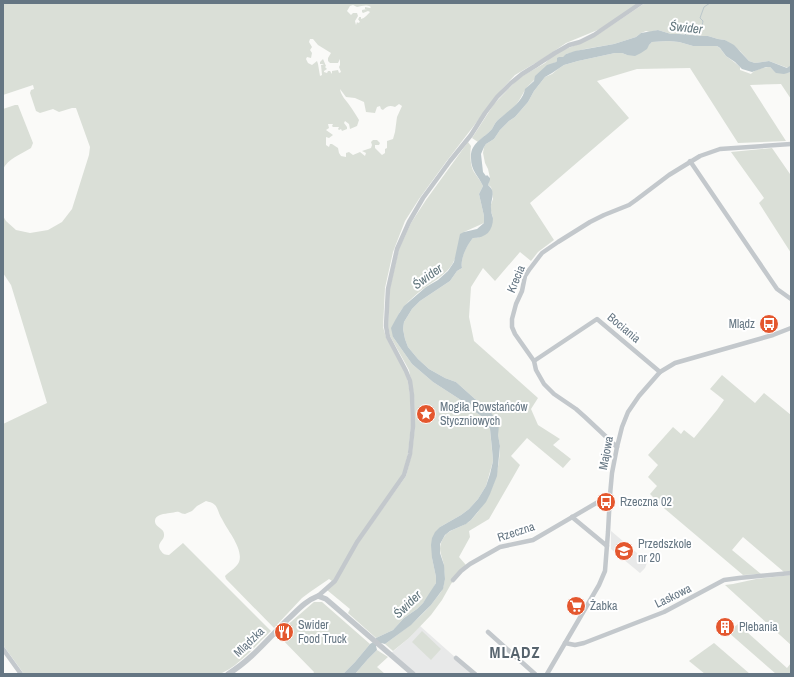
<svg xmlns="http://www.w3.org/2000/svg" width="794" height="677" font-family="'Archivo Narrow',sans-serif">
  <rect width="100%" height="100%" fill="#fafaf8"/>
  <g fill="#e8e9e9">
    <polygon points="611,531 637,553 639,554 648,560 645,568 640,573 611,549"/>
    <polygon points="420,626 456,658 475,674 413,674 390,654 409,638"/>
  </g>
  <g fill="#dadfd7" fill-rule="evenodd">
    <path d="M3,3H639L600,29L566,43L544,58L515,75L502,89L446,162L419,199L405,221L398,239L393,252L385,288L383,327L386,337L405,372L408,382L410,395L411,426L408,453L403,474L334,580L332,581L329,579L310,592L302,598L274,628L226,579L225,576L226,575C230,571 237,567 239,562C244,549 227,530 222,519C219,515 218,508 215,505C212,502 209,502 206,501L197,506L192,511L185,514C183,514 181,513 179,512C176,511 173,513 170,513C165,514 154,514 155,522C156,528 164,528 164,534C165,541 155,543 161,551C163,554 165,555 169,555L183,543L271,631C255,646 240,665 220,674H24L3,645V424L47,403L11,285L3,273V216L6,221L16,230L30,233L48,230L62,222L72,209L89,155L90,147L76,108H72L59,112L53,109L40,113L36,111L30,93L31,90L34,89L33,85L3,95ZM353,5L357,7C362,6 366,4 371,7L370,8L365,7V9H367L362,10V12L363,13L368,11L370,12C367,15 365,18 361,19V17H359V18L358,19L360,22L358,23L357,22L356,25L355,21L358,16L357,13H353L351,15L347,11L350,6ZM310,39H313L318,45L331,53L328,58V61L330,63H338L340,59V65L339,67L341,72L339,73L338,70L332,71V74L330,71H328L327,73L324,72V71L327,69L325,67L326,66L323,59L320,62V64H322L324,65H321L322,75L320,76L318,64L317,61L312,65L308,63L306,59L307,57L311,58L312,53L310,50L312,47L309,42ZM340,89L346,97L355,98L364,102L366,112L375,113L377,107L380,106L381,109L383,110C387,106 390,105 395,107L399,104L402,106L397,117L395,132L393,139L387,141V148L385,149V153L382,155L375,148V145H379L380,143L377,140H373L371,142L372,145L371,148L362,151L366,153L365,156L360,152L353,155L349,152L346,153V157L341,156L339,153L338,148L332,144H330L329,147L326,145V137L329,138L333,135L326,130L329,128L328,124H333L332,126L333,127H339L338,129L339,130L341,129L342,131L347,129V127L344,123L345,121L349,124L350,129L357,126L359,120C356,115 353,110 350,106C346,100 341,96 340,89Z"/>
    <path d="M645,3H791V65L788,68L769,61L755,63L749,61L740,51L725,40L718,39L708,36H703L679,34H671L658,30L650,32L646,31L641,33L636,37L614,44L585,49L566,54L565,56L556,62L550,65L530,84C524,89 521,100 514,107C510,112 504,115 499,119C495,122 494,126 492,129C488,134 482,137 478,142L472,138L494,104L519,78L545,63L550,58L563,50L581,43L600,33Z"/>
    <path d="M668,41L679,42L693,46H717C722,49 723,53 726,56C731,60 736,63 740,67V70L751,74C754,70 764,67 770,67C775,73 784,74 791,72V99L781,84L750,85L786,141L738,143L690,68L637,69L597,81L629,118L530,203L554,240L538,252L531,261L520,252L495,281L483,268L471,287L469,317L474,341L538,398L531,409L538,425L560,439L553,445L571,459L563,468L527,438L511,456L520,465L489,519L469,531L470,537L459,557L466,565L451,584L442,600L431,615L409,638L393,651L385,644C404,630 423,617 437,597C439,595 441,592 442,590C445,583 445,576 444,569C444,555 435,551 444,537C449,528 464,528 472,519C491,498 499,476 500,447C500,443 498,439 498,435C497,432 498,429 499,426L482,403L475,399L456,382L445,378L429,369L418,359L408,347L405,339L403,329L404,322L412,309L420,301L450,281L457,271L462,268C460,258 467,245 473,238H478L493,218L490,207L493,199L492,191L491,187L488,185L490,178L488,169L485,163L483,153L484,147L486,144L494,139L500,130L509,121L515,117L528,102L534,91L545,77L552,74L558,69L564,65L578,61L615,53H622L627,55L649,45L652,42Z"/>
    <path d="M15,105H18L33,143L31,148C21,154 8,159 3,169V109Z"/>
    <path d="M468,142L471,146C470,153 470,166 474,172C477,177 481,181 483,186L479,194L484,216V223L464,232C459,245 457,261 447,271C441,277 434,281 427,286C415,295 400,307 395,322C393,327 393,332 393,337L412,364L433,382L467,404L474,411L484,418L490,429L493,461L486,486L478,499L469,509L461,515L440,527L432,558L436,577V583L430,594L423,603L417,609L404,618L393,630L376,638L348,613L350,609L327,590L359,542L406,476L412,453L415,426L414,395L409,370L390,336L388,326L390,288L399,249L411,223L426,200Z"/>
    <polygon points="772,148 790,174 791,174 791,253 759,203 764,198 731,152"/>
    <polygon points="722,375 755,403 764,393 791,415 791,571 784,572 743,537 732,550 761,574 743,575 665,509 650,494 657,486 648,477 658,465 648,455 673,427 681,434 684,430 694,438 717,410 724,400 710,389"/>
    <polygon points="791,575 791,645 725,585 733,584 756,579"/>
    <polygon points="314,602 322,602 370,644 355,662 343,674 313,674 314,672 277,634"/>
    <polygon points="738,624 787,668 791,663 791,674 776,674 728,632"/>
    <polygon points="422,631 441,649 431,660 412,642"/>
    <polygon points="714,643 750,674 705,674 689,661"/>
    <polygon points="377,650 388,657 377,667 385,674 355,674 368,659"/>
  </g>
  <path fill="#bbc7cb" d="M658,30L671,34H679L703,36H708L718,39L725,40L734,45L749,61L755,63L769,61L787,68L791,65V72L784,74L776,73L770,67H766L752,72L742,69L735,62L726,56L720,48L717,46H693L679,42L668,41L652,42L649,45L647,49L641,53L635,56L627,55L622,53H615L578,61L564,65L552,73L545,77L534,91L528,102L515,117L509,121L500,130L494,139L486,144L484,147L481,154L483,172L486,176L487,175L490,178V180L488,185C497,192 490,200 491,208C491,212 492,215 493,218C493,231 486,238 473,238C467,245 460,259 462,268L457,271L450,281L420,301L412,309L404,322L403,329L405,339L408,347L418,359L429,369L445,378L456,382L475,399L482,403L492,414L499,426L498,435L500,446L497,476L490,494L486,502L471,520L466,524L450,531L445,535L440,544V553L444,565L445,579L443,589L431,605L411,625L385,644L381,643L376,646L377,650L368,659L355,674H343L355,662L370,644L375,641L376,638L393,630L404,618L417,609L423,603L436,583V577L432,558L431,545L432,538L435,532L440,527L461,515L469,509L478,499L486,486L490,474L493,461L492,449L490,429L484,418L474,411L467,404L433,382L412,364L393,337L391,328L398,315L404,306L426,287L438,280L448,271L454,262L460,234L464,232L477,229L484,223V216L479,194L483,186C478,175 471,171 471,158C470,143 483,139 492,129C494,126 495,122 499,119C508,111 523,102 525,89L534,81L535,76L547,65L556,62L557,61V58L559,57H563L566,54L575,51L614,44L636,37L641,33Z"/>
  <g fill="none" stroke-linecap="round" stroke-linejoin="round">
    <path stroke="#bbc7cb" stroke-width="1" d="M685,36L688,26H692L697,31C702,30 702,26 703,21L700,18L704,7L710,3"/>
    <g stroke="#c3c8cc" stroke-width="4.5">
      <polyline points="690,161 777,289 791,299"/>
      <polyline points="534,361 597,319 660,372"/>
      <polyline points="617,447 585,417 576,409 554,394 544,384 536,370 534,361 515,334 512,327 512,319 516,304 522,291 525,276 529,270 542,253 558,242 590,222 604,215 629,205 636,200 669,175 700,156 720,149 791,144"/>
      <polyline points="572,517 607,546"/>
      <polyline points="453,580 461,571 470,564 500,547 533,540 610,495"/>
      <polyline points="318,596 335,581 357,542 404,475 410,454 413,426 412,395 410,381 406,371 388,337 386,326 388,289 397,249 409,222 423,198 450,161 471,135 485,113 497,97 511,83 522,74 535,66 555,53 569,45 580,42 594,35 641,3"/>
      <polyline points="488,632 535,674"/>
      <polyline points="565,643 575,645 584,643 664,612 724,580 739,578 791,573"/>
      <polyline points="3,649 21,674"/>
      <polyline points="456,658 475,674"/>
      <polyline points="547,674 599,585 605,571 608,532 610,495 612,473 617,447 622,427 628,412 639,396 660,372 675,363 773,335 791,328"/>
    </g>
    <path stroke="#c3c8cc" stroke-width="5.5" d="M228,674C251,660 268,639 287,620C297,611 305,601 318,596L326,599L413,674"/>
  </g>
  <defs>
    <g id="bus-disc" transform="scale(1)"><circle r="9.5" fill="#e4572e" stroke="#fff"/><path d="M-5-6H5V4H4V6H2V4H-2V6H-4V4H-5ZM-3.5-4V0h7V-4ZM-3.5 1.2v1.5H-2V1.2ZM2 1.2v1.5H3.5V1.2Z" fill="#fff"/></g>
    <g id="sight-disc" transform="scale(1)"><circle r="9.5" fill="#e4572e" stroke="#fff"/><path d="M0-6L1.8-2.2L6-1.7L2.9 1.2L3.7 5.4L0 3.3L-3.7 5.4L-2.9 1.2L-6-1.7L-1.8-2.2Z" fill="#fff"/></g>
    <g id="school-disc" transform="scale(1)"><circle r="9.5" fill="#e4572e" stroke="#fff"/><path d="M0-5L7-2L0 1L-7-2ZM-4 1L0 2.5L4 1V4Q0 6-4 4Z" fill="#fff"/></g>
    <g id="supermarket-disc" transform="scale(1)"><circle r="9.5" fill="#e4572e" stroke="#fff"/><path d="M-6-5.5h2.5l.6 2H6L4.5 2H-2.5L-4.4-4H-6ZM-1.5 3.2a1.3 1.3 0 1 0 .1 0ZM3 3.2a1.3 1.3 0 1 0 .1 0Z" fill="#fff"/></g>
    <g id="building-disc" transform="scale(1)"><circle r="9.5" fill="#e4572e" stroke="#fff"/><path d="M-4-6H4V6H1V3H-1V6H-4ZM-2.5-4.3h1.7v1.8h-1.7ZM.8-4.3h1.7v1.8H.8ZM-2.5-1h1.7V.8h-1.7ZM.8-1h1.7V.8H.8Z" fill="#fff"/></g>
    <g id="restaurant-disc" transform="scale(1)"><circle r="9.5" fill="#e4572e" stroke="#fff"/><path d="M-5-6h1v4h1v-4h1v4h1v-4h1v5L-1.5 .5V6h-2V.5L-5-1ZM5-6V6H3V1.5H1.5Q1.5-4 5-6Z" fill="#fff"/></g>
  </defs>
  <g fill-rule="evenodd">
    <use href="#bus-disc" x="769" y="324"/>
    <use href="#sight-disc" x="426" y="414"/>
    <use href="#bus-disc" x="606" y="502"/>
    <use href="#school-disc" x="624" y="551"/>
    <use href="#supermarket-disc" x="576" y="606"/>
    <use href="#building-disc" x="725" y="627"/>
    <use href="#restaurant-disc" x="284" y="632"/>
  </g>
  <g text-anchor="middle" stroke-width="4" stroke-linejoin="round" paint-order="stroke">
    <g font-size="12" fill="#657683" stroke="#fff">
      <text transform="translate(516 279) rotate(-67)" y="4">Krecia</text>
      <text transform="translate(624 328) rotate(40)" y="4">Bociania</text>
      <text transform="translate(606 453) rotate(-79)" y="4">Majowa</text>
      <text transform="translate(516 532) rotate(-18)" y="4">Rzeczna</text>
      <text transform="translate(673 596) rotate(-26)" y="4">Laskowa</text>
      <text transform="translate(249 642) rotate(-44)" y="4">Mlądzka</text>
    </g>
    <g font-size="12" fill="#657683" stroke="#fff" text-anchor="start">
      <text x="755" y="328" text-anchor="end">Mlądz</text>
      <text x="440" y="411">Mogiła Powstańców<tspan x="440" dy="14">Styczniowych</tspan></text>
      <text x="620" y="506">Rzeczna 02</text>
      <text x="638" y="548">Przedszkole<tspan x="638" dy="14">nr 20</tspan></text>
      <text x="590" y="610">Żabka</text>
      <text x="298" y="629">Swider<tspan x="298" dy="14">Food Truck</tspan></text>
      <text x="739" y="631">Plebania</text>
    </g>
    <g font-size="13" font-style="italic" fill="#60757c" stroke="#fff">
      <text transform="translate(686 27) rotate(6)" y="5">Świder</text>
      <text transform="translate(427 276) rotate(-36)" y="5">Świder</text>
      <text transform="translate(407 604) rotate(-44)" y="5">Świder</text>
    </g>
    <g font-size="16" font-weight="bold" letter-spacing="1" fill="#57646e" stroke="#fff">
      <text x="515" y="658">MLĄDZ</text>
    </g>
  </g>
  <rect width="794" height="677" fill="none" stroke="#657683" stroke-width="8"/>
</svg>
